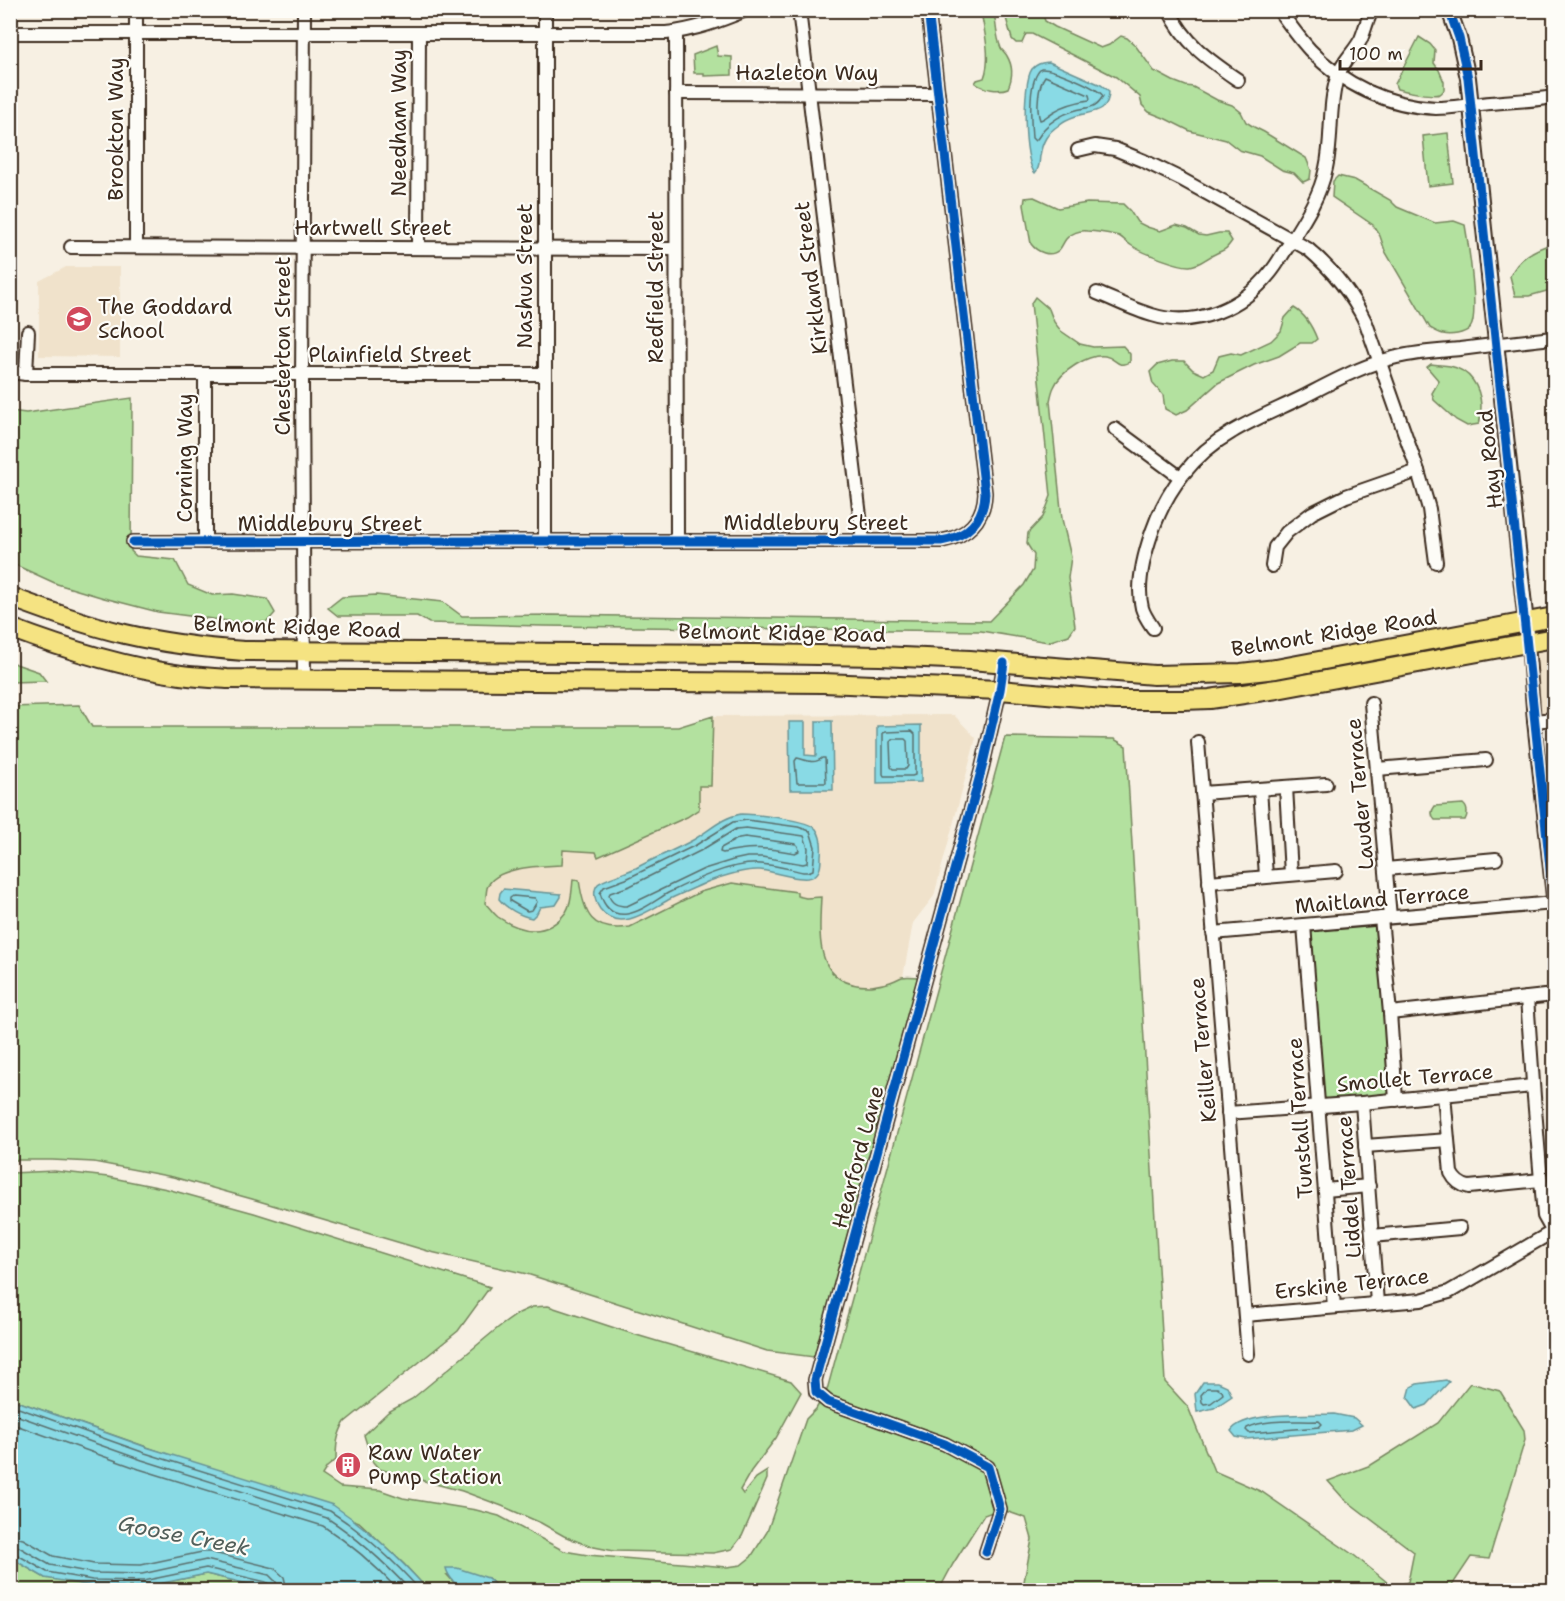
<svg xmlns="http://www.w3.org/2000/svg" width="1565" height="1601" font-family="'Shantell Sans',sans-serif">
  <rect width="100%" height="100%" fill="#f7f0e3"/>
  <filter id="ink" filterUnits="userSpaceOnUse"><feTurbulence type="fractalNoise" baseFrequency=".0167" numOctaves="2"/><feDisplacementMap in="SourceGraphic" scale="12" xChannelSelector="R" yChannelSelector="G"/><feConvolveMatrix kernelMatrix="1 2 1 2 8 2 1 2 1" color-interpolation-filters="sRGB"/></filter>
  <g filter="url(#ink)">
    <g fill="#f0e2cb">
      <polygon points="66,267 120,267 120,357 39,356 39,281"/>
      <polygon points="1554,638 1554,719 1534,721 1528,643"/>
      <polygon points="954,715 976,738 934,896 913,923 903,977 891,983 871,986 849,984 833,975 822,956 819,934 821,897 806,898 797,896 797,892 732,883 630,927 617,929 605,928 595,922 588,914 581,894 579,880 573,879 572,895 567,911 551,925 538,931 521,929 497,916 485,903 487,886 499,875 521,868 561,865 562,850 596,852 597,857 699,786 711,786 713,716"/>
    </g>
    <g fill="#b3e19f" stroke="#77865e" stroke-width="1.5">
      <path d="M981,11H994C996,23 996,37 1001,48C1003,52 1005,52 1007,56C1013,66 1013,77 1008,88C999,92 983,89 975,83L977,80L984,78C992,57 984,32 981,11Z"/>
      <polygon points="1004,11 1042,11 1045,21 1055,27 1101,48 1109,45 1121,36 1127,38 1135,45 1154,71 1173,81 1186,86 1193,87 1217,100 1232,105 1241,112 1246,122 1254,127 1264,132 1306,158 1311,170 1310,179 1303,182 1294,173 1282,170 1260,156 1239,150 1226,140 1190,131 1164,118 1149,112 1142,105 1140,97 1116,77 1032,34 1026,34 1022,43 1016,43 1012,39"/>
      <path d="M1419,37L1430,44L1435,50L1434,63L1439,70L1444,82V90C1443,91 1442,93 1440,94C1433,97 1405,91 1397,89L1395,84Z"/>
      <polygon points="716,46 718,56 732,57 732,75 704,76 704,73 694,73 693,55"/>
      <polygon points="1448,133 1453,183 1428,186 1423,136"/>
      <path d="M1338,176L1355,180L1390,200L1397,207L1435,223L1454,221L1465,225C1468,242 1480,317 1470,328C1464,334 1451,336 1443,334C1439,333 1434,330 1430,328L1385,251L1380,236L1373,225L1332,197L1333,181Z"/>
      <path d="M1034,197L1058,208L1087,203L1123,204L1130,211L1137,222L1147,227L1160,231L1176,225L1187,228L1199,235L1206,236L1219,233H1227L1232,241C1225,251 1225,249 1215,254C1206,258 1200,265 1190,266C1180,267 1143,253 1134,247C1128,244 1124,239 1119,236C1112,234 1095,231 1087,231C1080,230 1071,233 1066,239C1063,243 1062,247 1059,250C1050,258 1037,252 1031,244L1024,205L1025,198Z"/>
      <path d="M1554,243V289L1529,296H1515L1510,276C1519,257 1535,249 1554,243Z"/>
      <path d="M1035,297L1049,309L1054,322L1061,331L1080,344L1093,347L1123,346L1130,354V362C1116,369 1117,358 1105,356C1088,354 1061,371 1054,387C1052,391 1051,396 1050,401L1062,519L1071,557L1068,578L1075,626L1069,635L1048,642L981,631L543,626L429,623L417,616H338L328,608L342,597L376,595L443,602L462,616L553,615L989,621L1024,585L1033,570L1034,555L1027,544L1028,533L1043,517L1051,496L1031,303Z"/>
      <path d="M1294,308C1306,315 1312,326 1317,339L1312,343H1300L1279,356L1254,365L1218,383L1187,410L1176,415L1165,409L1163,395L1153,384L1150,372L1157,365L1172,361H1184L1193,370L1204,375L1213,370L1219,356L1231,353L1241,355L1271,341L1281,331L1285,318Z"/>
      <path d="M1431,364C1437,365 1444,365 1450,366C1470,370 1480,387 1481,405C1481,412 1481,418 1479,424L1467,426L1456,420L1434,400L1432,393L1439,381L1427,367Z"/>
      <polygon points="132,398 131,551 136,556 175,560 188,585 212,595 233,594 267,599 275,613 267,622 244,623 158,612 104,598 57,584 11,563 11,411 26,413"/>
      <polygon points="10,662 39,672 46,681 11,682"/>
      <path d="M79,705L92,727H678L713,716L711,786H699V809L687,817L598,857L596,852L563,850L562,865C542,866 494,866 487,888C486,893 486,898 485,903C489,907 493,913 498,917C522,933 547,937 566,912C572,903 572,889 573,879L579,880C584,914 591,933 630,927L700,892L732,883L797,892V896L806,898L821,897C819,938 814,987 871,986C878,985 887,984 893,981C896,980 899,978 902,977C907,976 915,977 920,977L814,1357L767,1351L527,1274L431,1252L252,1199L173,1177L94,1162L52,1160H11L10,707Z"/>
      <path d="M1005,737L1114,739L1126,746L1165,1382L1188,1407L1214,1471L1262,1492L1355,1556L1393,1587L1408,1582L1414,1552L1343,1498L1328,1481L1371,1465L1438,1423L1470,1383L1500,1391L1524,1430L1525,1440L1489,1559L1471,1557L1449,1590H1019L1023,1587L1032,1539L1026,1518L1000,1509L984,1515L953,1564L939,1590H500L488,1578L447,1575L457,1586L459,1590H428L404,1564L359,1522L11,1399V1173L54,1171L108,1177L167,1189L254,1213L490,1287L458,1331L345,1422C337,1434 336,1446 336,1460L327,1467L322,1475L340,1487L380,1490L403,1498L476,1510L499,1516L564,1551L588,1555L727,1567L741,1565L751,1557L767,1532L806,1419L816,1409L827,1390Z"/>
      <path d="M1463,804C1468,808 1468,815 1465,820H1435C1431,816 1431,811 1435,806Z"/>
      <polygon points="1381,918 1396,1100 1318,1107 1304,925"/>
      <polygon points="548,1306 633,1334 791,1381 801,1392 776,1438 751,1471 740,1490 743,1494 756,1478 767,1471 767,1479 742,1536 732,1549 713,1553 614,1551 589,1546 564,1536 541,1523 502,1506 462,1491 379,1469 372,1461 364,1435 388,1412 412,1399 499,1327 519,1313 532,1307"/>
      <polygon points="11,1558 45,1578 144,1587 206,1574 273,1590 11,1590"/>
    </g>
    <g fill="#89dae5" stroke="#6a9495" stroke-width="1.5">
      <path d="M1049,62L1101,85L1109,91C1109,114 1091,111 1076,116C1070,118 1063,121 1059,125C1047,133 1042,142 1040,156C1039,163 1040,168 1035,173C1023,161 1022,83 1032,69C1037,63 1042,63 1049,62Z"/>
      <polygon points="816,721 832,721 833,790 790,790 789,722 805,722 805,755 816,756"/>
      <polygon points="921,725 921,782 877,783 877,726"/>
      <path d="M741,814C754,814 809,820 816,829C821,836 822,847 821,856C821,863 821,872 814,876C804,883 773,871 760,870C743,869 723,876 707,882C695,888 682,893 670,899C650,910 619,934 600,909C595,902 592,891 598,884C604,879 627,872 636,868C654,858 675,850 693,840C709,831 722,817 741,814Z"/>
      <path d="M503,889L561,894V897L556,905L540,907L537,913L532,918C520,916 506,908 499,899L500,893Z"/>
      <polygon points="1446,1380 1449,1382 1427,1405 1416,1409 1408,1398 1411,1387 1417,1384"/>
      <polygon points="1203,1382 1218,1382 1227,1386 1232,1396 1214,1408 1197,1412 1195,1394"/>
      <path d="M11,1399L146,1447L333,1505C370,1530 398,1557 428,1590H273L206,1574L144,1587L92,1586L45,1578L11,1558Z"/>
      <path d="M1334,1414L1354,1418L1362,1425L1352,1430L1246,1439L1236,1437L1231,1431C1244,1411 1311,1415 1334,1414Z"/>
      <path d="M446,1568H457L488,1578L500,1590H459C455,1581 448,1578 446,1568Z"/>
    </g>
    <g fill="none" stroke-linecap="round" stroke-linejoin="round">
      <g stroke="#5a706e" stroke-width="1.5">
        <path d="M1041,69C1052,68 1097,87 1103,96C1094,111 1088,106 1073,111C1063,114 1051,121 1044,129C1040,134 1039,138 1035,141L1032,138C1031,121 1027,81 1041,69Z"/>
        <path d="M1045,76L1089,95L1090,99L1089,100C1076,102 1064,105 1053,112C1048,115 1045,119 1040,120C1036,109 1038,86 1045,76Z"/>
        <polygon points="912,731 915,734 915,775 912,776 884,776 883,774 883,733 886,732"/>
        <polygon points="893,739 905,739 907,741 908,766 906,769 893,769 891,767 890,742"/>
        <path d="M797,758C806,760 814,765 822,758H825L826,783H797L795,761Z"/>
        <path d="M747,820L798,827L810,831L815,847L813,870L808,872H803C789,869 775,865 761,864C732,862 694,880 668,893C656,900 641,912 627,914C612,916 604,907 600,893L604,887L626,879L696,845L733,822Z"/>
        <path d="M746,828L804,836L808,848L807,863L803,864L762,857H747L733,860L704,869L627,906C618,906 611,904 609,895L610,893L630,886L700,851L736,829Z"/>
        <path d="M745,837L796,844L798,846L799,851L795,853C770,848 748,846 723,853L720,852L721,848L739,838Z"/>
        <polygon points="513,896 535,898 537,902 532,910 527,911 510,901 510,898"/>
        <polygon points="1207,1388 1217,1388 1222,1391 1223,1394 1211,1403 1204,1404 1202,1402 1201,1395"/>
        <path d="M10,1405L145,1453L330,1511C364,1533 393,1560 420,1590"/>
        <path d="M10,1413L142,1460L327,1518C358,1538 385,1563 410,1590"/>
        <path d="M1319,1421L1322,1424L1319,1427L1249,1433L1246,1430L1247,1428C1266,1418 1298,1422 1319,1421Z"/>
        <path d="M10,1423L139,1469L323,1526C351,1544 376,1566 398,1590"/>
        <polyline points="10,1536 23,1539 53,1556 94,1564 141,1565 202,1552 210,1552 274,1568 284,1577 287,1590"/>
        <polyline points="10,1545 19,1547 50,1565 93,1573 142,1574 206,1560 269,1575 276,1582 278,1590"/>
        <polyline points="10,1553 16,1554 47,1572 92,1580 143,1581 206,1568 266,1582 270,1585 271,1590"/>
      </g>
      <g stroke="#3b2a1e" stroke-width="16">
        <g id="minor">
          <polyline points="136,10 136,247"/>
          <polyline points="799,10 863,541"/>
          <path d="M1169,10C1185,44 1209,60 1238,80"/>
          <path d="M1279,10C1289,24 1299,38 1310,50C1343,85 1388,106 1436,108C1451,108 1466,105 1481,104C1506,101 1531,101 1554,97"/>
          <polyline points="676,32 677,541"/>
          <path d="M10,33H666C695,30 720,21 746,10"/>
          <polyline points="676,93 938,94"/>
          <path d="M1078,150L1095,146L1115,149L1144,161L1181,179L1308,249C1333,270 1352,294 1366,323L1418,471L1429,509L1436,562"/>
          <polyline points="71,247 675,249"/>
          <polyline points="418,248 419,33"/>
          <path d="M1097,293C1115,300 1134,310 1152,315C1196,329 1243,307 1270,273C1277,265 1282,255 1288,246C1303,222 1320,197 1326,168C1333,138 1328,107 1337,78C1342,61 1354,53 1361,39C1364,32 1366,24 1369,17"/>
          <polyline points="10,372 26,374 545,374"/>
          <polyline points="26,374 28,332"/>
          <polyline points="1115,429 1180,477"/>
          <polyline points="545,541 545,10"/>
          <path d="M133,542L482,541H941C967,537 984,520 985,493L928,10"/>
          <polyline points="205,542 205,374"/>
          <polyline points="1272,566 1275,547 1287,532 1312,513 1346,496 1418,471"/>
          <path d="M1153,628C1149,622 1144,615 1142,608C1136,584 1144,555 1152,532C1166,491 1193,454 1232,432C1255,418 1281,408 1305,396C1334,381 1365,364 1397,357C1417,352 1439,351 1460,349C1491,345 1523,341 1554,338"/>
          <polyline points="1528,643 1534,721 1554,906"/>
          <polyline points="304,681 302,385 304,10"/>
          <polyline points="1371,703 1390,917"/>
          <polyline points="1534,721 1554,719"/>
          <polyline points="1198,742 1248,1354"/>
          <polyline points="1377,769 1486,760"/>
          <polyline points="1286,787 1291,874"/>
          <polyline points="1260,789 1266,876"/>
          <polyline points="1202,793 1326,784"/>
          <polyline points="1386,869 1496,859"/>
          <polyline points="1209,882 1336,871"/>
          <polyline points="1381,918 1390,1013 1396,1100"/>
          <polyline points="1304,925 1334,1307"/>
          <polyline points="1213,933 1554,903"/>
          <polyline points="1527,998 1534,1097 1544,1216 1553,1232"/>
          <polyline points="1390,1013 1554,995"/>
          <path d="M1444,1095L1451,1173C1455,1181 1460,1185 1469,1187L1541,1180"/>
          <polyline points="1362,1103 1377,1303"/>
          <polyline points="1228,1113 1362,1103 1533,1086"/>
          <polyline points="1365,1146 1448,1140"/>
          <polyline points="1325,1190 1369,1186"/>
          <polyline points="1372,1236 1460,1228"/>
          <polyline points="1245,1315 1421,1300 1449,1292 1554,1231"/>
          <polyline points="986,1552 1000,1509 988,1467 945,1444 828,1402 816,1392 815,1380 982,768 1000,690 1004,663"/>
        </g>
      </g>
      <g stroke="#3b2a1e" stroke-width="18">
        <polyline id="tertiary" points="1449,10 1459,38 1468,78 1528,643"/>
      </g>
      <g stroke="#3b2a1e" stroke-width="22">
        <g id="primary">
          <path d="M10,597C48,611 86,625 125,634C164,643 203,648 244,651L755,654L880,656L970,660L1154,675L1241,673L1276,669L1554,617"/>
          <path d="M10,628C65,649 123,667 181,675C196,677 212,678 227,679L823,683L1000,690L1115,700H1183L1210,699L1277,689L1554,638"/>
        </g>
      </g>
      <use href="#minor" stroke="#fdfcf7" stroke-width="12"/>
      <use href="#tertiary" stroke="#fdfcf7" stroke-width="14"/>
      <use href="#primary" stroke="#f5e382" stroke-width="18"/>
      <g stroke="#fdfcf7" stroke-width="13">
        <g id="cycleway">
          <polyline points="1449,10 1459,38 1468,78 1554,906"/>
          <path d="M133,542L482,541H941C967,537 984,520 985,493L928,10"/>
          <polyline points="986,1552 1000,1509 988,1467 945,1444 828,1402 816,1392 815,1380 982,768 1000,690 1004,663"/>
        </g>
      </g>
      <use href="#cycleway" stroke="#0057b8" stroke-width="9"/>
    </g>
  </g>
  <defs>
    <g id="school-disc" transform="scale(1.35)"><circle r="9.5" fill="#d1495b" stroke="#fdfcf7"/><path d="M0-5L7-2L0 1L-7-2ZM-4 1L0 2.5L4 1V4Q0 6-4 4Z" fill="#fff"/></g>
    <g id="building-disc" transform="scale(1.35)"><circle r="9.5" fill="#d1495b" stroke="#fdfcf7"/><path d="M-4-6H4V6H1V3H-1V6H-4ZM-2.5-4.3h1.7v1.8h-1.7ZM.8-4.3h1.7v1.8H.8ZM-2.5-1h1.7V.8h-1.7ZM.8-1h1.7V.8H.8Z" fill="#fff"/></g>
  </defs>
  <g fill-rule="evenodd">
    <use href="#school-disc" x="79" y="319"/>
    <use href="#building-disc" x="348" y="1465"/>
  </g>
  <g text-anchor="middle" stroke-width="4.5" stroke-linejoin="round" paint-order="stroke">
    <g font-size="21" fill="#3b2a1e" stroke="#fdfcf7">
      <text x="807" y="80">Hazleton Way</text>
      <text transform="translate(399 123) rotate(-90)" y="7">Needham Way</text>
      <text transform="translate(116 129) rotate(-90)" y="7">Brookton Way</text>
      <text x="373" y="235">Hartwell Street</text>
      <text transform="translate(525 276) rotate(-90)" y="7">Nashua Street</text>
      <text transform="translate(811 278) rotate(-97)" y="7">Kirkland Street</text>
      <text transform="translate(656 287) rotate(-90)" y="7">Redfield Street</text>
      <text transform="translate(283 346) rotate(-90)" y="7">Chesterton Street</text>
      <text x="390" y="362">Plainfield Street</text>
      <text transform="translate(185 458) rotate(-90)" y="7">Corning Way</text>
      <text transform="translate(1490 459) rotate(-96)" y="7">Hay Road</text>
      <text x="816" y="530">Middlebury Street</text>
      <text x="330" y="531">Middlebury Street</text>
      <text transform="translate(297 627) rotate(2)" y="7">Belmont Ridge Road</text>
      <text transform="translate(782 633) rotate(1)" y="7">Belmont Ridge Road</text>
      <text transform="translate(1334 633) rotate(-9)" y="7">Belmont Ridge Road</text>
      <text transform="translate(1360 794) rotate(-95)" y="7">Lauder Terrace</text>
      <text transform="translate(1382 899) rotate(-5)" y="7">Maitland Terrace</text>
      <text transform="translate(1203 1050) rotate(-95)" y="7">Keiller Terrace</text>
      <text transform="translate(1415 1078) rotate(-5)" y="7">Smollet Terrace</text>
      <text transform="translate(1300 1118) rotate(-94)" y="7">Tunstall Terrace</text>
      <text transform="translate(858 1157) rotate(-75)" y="7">Hearford Lane</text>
      <text transform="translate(1349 1187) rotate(-94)" y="7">Liddel Terrace</text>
      <text transform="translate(1352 1284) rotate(-6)" y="7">Erskine Terrace</text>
    </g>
    <g font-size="21" fill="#3b2a1e" stroke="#fdfcf7" text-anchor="start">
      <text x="98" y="314">The Goddard<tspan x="98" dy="24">School</tspan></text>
      <text x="368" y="1460">Raw Water<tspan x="368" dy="24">Pump Station</tspan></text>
    </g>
    <g font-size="22" font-style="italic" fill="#525f5a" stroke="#fdfcf7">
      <text transform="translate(184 1535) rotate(11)" y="8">Goose Creek</text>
    </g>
  </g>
  <rect width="1565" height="1601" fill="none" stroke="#fdfcf7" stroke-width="36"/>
  <rect x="18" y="18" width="1529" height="1565" fill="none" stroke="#3b2a1e" stroke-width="2" filter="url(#ink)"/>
  <path d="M1340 60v9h141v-9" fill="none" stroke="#3b2a1e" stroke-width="3"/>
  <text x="1349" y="60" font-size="18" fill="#3b2a1e" stroke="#fdfcf7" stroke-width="4.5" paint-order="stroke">100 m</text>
</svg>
